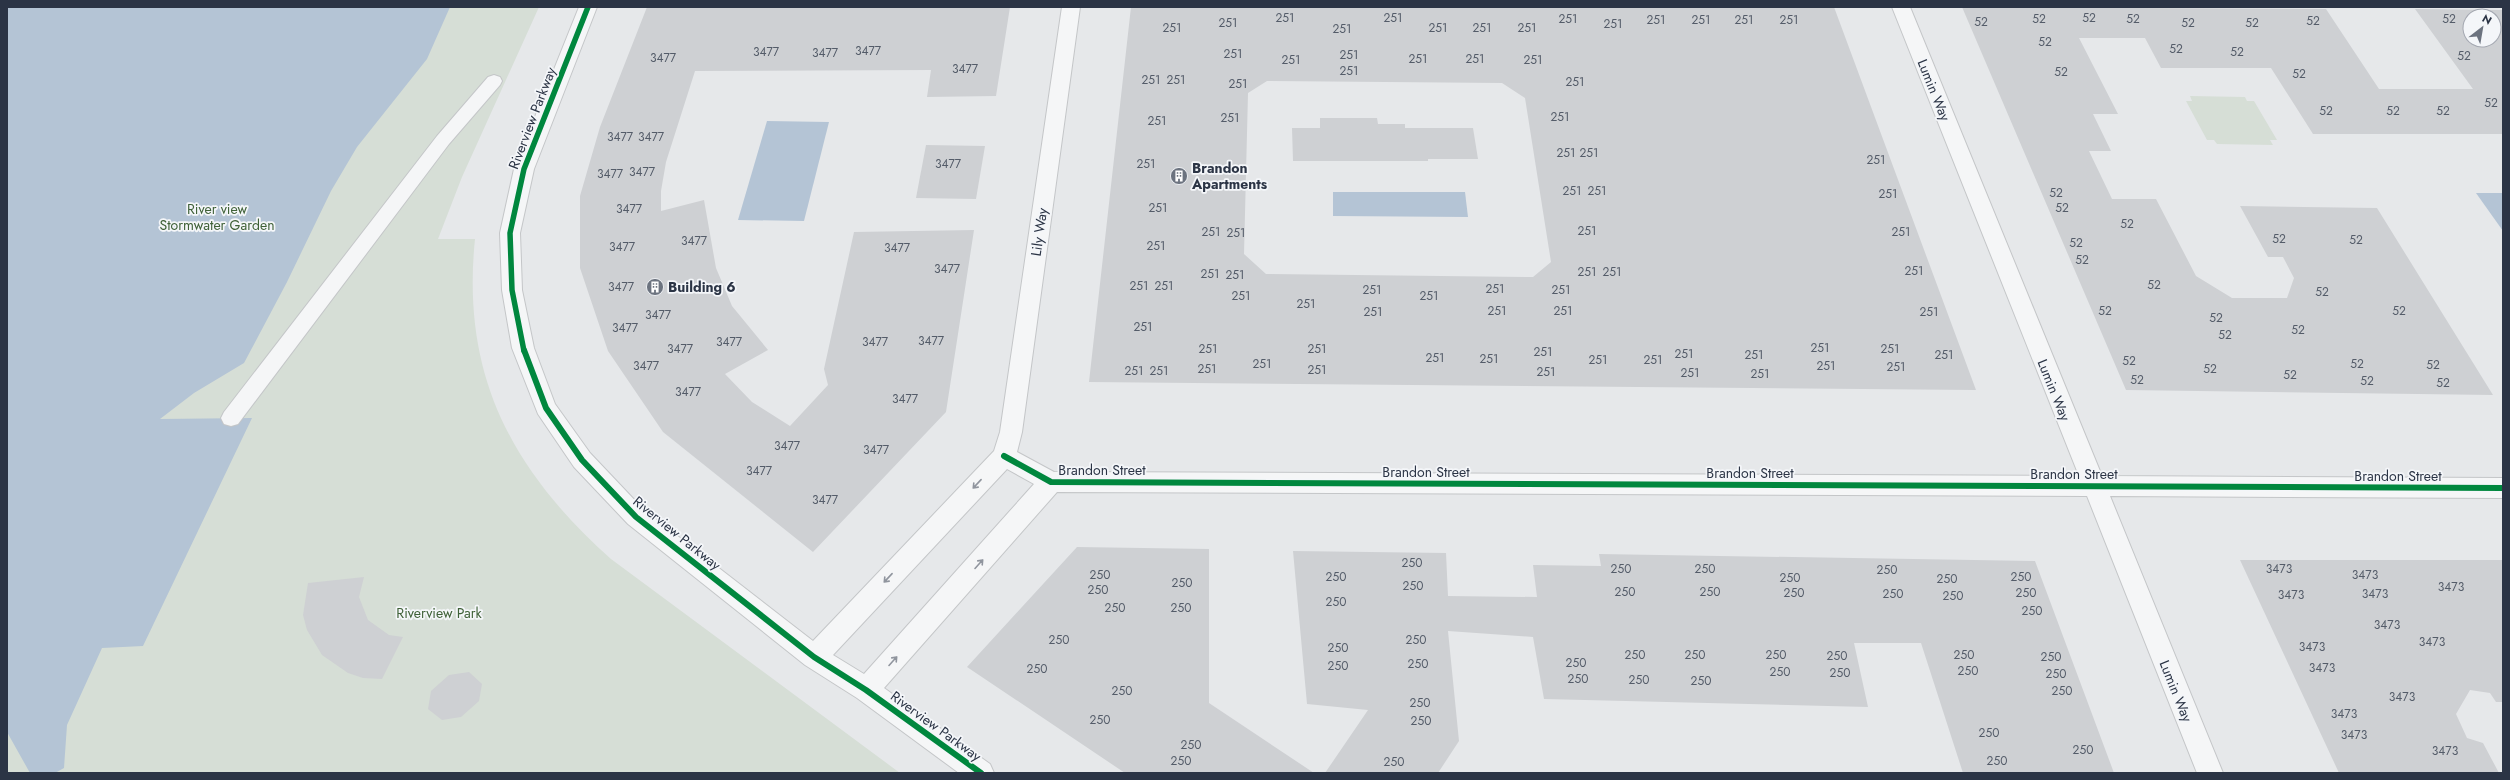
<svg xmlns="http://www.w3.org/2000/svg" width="2510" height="780" font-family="Jost,sans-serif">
  <rect width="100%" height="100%" fill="#e6e8ea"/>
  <g fill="#d6ded6">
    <path d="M7,7H539L462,177L438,239H475C461,374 511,470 611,559L900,773H7Z"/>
    <polygon points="2190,96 2245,97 2247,101 2254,101 2277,140 2270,140 2273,145 2217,144 2214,140 2207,140 2186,101 2192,101"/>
  </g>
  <g fill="#b4c4d5">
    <polygon points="7,7 450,7 427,59 357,147 331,191 287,282 244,363 194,393 160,419 252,418 143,646 102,648 67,725 64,768 55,773 30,773 7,732"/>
    <polygon points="767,121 829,122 804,221 738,220"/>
    <polygon points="1333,192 1465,192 1468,217 1333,216"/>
    <polygon points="2476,193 2503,193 2503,231"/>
  </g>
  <g fill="#ced0d3" fill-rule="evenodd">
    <polygon points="647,7 1010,7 996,96 927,97 931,70 695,71 666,162 661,191 661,211 704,200 716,268 732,306 768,350 725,374 752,402 790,426 828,385 824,369 854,232 974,230 946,412 813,552 663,432 608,351 580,268 580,196 600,127"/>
    <path d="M1131,7H1834L1976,390L1089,382ZM1267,81L1502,83L1525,98L1551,262L1533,277L1266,274L1244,254L1248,93Z"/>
    <path d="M1962,7L2326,9L2379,89H2473L2415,9L2503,10V134H2313L2271,68H2161L2145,38H2079L2118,114H2093L2111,151H2089L2112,199H2156L2196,276L2232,298H2287L2294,278L2283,257H2268L2240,206L2377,208L2493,395L2126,390ZM2470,16H2494V40H2470Z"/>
    <polygon points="1320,118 1377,118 1378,124 1405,124 1405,128 1473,128 1478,159 1428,159 1428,161 1293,161 1292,128 1320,128"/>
    <polygon points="926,145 985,146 976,199 916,198"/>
    <polygon points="1077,547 1209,549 1209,703 1314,773 1125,773 967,667"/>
    <polygon points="1293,551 1446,553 1448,596 1537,597 1533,565 1601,566 1599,554 2035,561 2114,773 1963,773 1921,643 1854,643 1868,707 1544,699 1533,637 1448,631 1459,741 1438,773 1325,773 1368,710 1307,704"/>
    <polygon points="2240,560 2503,560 2503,702 2496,702 2490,693 2470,690 2456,714 2467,738 2483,743 2499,773 2339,773"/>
    <polygon points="364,577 359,597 368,620 389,635 403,637 382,679 363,678 348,673 322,655 307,630 303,615 308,583"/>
    <polygon points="469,672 482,684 479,701 461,717 442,720 428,709 431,691 449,675"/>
  </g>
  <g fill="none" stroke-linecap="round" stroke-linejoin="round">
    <g stroke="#c4c6c8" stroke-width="2">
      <polygon id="lane" points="494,75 500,77 502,81 500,85 449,144 238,424 231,426 224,424 221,418 224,412 437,136 488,77"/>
    </g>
    <g stroke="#c4c6c8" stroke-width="2">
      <path id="street" d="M579,7H597L534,169L520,233L522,290L534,348L555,404L590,453L644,510L813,641L994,451L1000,432L1062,7H1080L1022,432L1017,452L1054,472L2079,476L1892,7H1910L2102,476L2503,478V498L2110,496L2223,773H2197L2087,496L1057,492L884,688L990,764L994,773H959L857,698L805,665L628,524L574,467L538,414L512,348L502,290L500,233L514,169ZM1007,469L1034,484L864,674L833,655Z"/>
    </g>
    <use href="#lane" fill="#f5f6f7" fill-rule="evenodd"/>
    <use href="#street" fill="#f5f6f7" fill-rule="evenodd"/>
    <g stroke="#f4f6f9" stroke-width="8">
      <polyline id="cycleway-far1" points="524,351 512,290 510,233 524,169 588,7"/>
    </g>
    <g stroke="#f4f6f9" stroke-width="9">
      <g id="cycleway">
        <polyline points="524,350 546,408 582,460 636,517 814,657 866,690 981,773"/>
        <polyline points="1004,456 1051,482 2503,488"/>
      </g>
    </g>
    <use href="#cycleway-far1" stroke="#00873e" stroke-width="5.5"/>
    <use href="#cycleway" stroke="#00873e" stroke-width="6"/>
  </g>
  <defs><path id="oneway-shaft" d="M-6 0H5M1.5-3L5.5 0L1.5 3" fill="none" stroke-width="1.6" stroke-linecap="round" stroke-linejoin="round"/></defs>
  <g stroke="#90959e">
    <use href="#oneway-shaft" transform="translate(977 484) rotate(133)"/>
    <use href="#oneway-shaft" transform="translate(979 564) rotate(-48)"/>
    <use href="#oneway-shaft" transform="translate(888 578) rotate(133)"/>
    <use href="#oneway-shaft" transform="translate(893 661) rotate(-48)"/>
  </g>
  <defs>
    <g id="building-disc" transform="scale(0.9)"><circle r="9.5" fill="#6c737f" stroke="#f4f6f9"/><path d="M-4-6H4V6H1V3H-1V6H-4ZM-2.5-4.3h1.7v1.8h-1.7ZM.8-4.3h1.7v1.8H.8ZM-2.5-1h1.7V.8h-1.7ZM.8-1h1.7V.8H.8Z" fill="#fff"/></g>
  </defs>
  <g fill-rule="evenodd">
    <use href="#building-disc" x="1179" y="176"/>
    <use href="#building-disc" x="655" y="287"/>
  </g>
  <g text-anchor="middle" stroke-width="3.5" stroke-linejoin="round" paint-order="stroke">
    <g font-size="12" fill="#545c69">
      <text x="1285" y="22">251</text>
      <text x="1393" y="22">251</text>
      <text x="2089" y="22">52</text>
      <text x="1568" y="23">251</text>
      <text x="2039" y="23">52</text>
      <text x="2133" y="23">52</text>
      <text x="2449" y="23">52</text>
      <text x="1656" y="24">251</text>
      <text x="1701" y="24">251</text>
      <text x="1744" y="24">251</text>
      <text x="1789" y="24">251</text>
      <text x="2313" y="25">52</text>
      <text x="1981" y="26">52</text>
      <text x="1228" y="27">251</text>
      <text x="2188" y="27">52</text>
      <text x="2252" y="27">52</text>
      <text x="1613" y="28">251</text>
      <text x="1172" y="32">251</text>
      <text x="1438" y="32">251</text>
      <text x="1482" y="32">251</text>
      <text x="1527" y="32">251</text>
      <text x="1342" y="33">251</text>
      <text x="2045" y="46">52</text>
      <text x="2176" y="53">52</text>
      <text x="868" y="55">3477</text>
      <text x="766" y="56">3477</text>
      <text x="2237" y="56">52</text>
      <text x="825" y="57">3477</text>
      <text x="1233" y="58">251</text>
      <text x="1349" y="59">251</text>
      <text x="2464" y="60">52</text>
      <text x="663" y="62">3477</text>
      <text x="1418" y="63">251</text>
      <text x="1475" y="63">251</text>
      <text x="1291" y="64">251</text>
      <text x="1533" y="64">251</text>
      <text x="965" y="73">3477</text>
      <text x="1349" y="75">251</text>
      <text x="2061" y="76">52</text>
      <text x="2299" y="78">52</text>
      <text x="1151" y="84">251</text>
      <text x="1176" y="84">251</text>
      <text x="1575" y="86">251</text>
      <text x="1238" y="88">251</text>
      <text x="2491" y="107">52</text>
      <text x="2326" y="115">52</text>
      <text x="2393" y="115">52</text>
      <text x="2443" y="115">52</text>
      <text x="1560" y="121">251</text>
      <text x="1230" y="122">251</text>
      <text x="1157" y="125">251</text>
      <text x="620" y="141">3477</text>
      <text x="651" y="141">3477</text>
      <text x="1566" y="157">251</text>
      <text x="1589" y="157">251</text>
      <text x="1876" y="164">251</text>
      <text x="948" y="168">3477</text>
      <text x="1146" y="168">251</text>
      <text x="642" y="176">3477</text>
      <text x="610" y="178">3477</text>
      <text x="1572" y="195">251</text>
      <text x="1597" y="195">251</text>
      <text x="2056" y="197">52</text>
      <text x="1888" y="198">251</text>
      <text x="1158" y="212">251</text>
      <text x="2062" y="212">52</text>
      <text x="629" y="213">3477</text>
      <text x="2127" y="228">52</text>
      <text x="1587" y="235">251</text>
      <text x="1211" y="236">251</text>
      <text x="1901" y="236">251</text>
      <text x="1236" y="237">251</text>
      <text x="2279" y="243">52</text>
      <text x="2356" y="244">52</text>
      <text x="694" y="245">3477</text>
      <text x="2076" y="247">52</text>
      <text x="1156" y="250">251</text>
      <text x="622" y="251">3477</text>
      <text x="897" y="252">3477</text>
      <text x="2082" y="264">52</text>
      <text x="947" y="273">3477</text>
      <text x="1914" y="275">251</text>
      <text x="1587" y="276">251</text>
      <text x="1612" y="276">251</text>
      <text x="1210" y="278">251</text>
      <text x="1235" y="279">251</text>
      <text x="2154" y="289">52</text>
      <text x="1139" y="290">251</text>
      <text x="1164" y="290">251</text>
      <text x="621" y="291">3477</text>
      <text x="1495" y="293">251</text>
      <text x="1372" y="294">251</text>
      <text x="1561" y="294">251</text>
      <text x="2322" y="296">52</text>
      <text x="1241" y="300">251</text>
      <text x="1429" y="300">251</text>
      <text x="1306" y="308">251</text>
      <text x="1497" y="315">251</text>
      <text x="1563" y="315">251</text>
      <text x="2105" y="315">52</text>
      <text x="2399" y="315">52</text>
      <text x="1373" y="316">251</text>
      <text x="1929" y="316">251</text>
      <text x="658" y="319">3477</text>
      <text x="2216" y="322">52</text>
      <text x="1143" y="331">251</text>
      <text x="625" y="332">3477</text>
      <text x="2298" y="334">52</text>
      <text x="2225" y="339">52</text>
      <text x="931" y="345">3477</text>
      <text x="729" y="346">3477</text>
      <text x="875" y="346">3477</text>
      <text x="1820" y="352">251</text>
      <text x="680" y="353">3477</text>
      <text x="1208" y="353">251</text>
      <text x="1317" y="353">251</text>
      <text x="1890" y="353">251</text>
      <text x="1543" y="356">251</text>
      <text x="1684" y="358">251</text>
      <text x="1754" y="359">251</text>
      <text x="1944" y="359">251</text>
      <text x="1435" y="362">251</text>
      <text x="1489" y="363">251</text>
      <text x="1598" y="364">251</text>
      <text x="1653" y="364">251</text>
      <text x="2129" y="365">52</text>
      <text x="1262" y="368">251</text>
      <text x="2357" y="368">52</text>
      <text x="2433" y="369">52</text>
      <text x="646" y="370">3477</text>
      <text x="1826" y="370">251</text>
      <text x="1896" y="371">251</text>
      <text x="1207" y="373">251</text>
      <text x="2210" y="373">52</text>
      <text x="1317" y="374">251</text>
      <text x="1134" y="375">251</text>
      <text x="1159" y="375">251</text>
      <text x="1546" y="376">251</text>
      <text x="1690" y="377">251</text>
      <text x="1760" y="378">251</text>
      <text x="2290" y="379">52</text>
      <text x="2137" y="384">52</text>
      <text x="2367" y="385">52</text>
      <text x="2443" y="387">52</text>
      <text x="688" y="396">3477</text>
      <text x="905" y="403">3477</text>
      <text x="787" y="450">3477</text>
      <text x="876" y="454">3477</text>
      <text x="759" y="475">3477</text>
      <text x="825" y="504">3477</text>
      <text x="1412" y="567">250</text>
      <text x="1621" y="573">250</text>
      <text x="1705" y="573">250</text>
      <text x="2279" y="573">3473</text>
      <text x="1887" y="574">250</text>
      <text x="1100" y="579">250</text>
      <text x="2365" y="579">3473</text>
      <text x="1336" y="581">250</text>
      <text x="2021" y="581">250</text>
      <text x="1790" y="582">250</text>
      <text x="1947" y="583">250</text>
      <text x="1182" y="587">250</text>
      <text x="1413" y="590">250</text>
      <text x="2451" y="591">3473</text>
      <text x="1098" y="594">250</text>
      <text x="1625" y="596">250</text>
      <text x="1710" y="596">250</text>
      <text x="1794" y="597">250</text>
      <text x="2026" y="597">250</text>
      <text x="1893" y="598">250</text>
      <text x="2375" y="598">3473</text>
      <text x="2291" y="599">3473</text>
      <text x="1953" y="600">250</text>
      <text x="1336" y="606">250</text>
      <text x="1115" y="612">250</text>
      <text x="1181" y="612">250</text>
      <text x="2032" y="615">250</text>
      <text x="2387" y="629">3473</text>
      <text x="1059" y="644">250</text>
      <text x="1416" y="644">250</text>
      <text x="2432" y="646">3473</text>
      <text x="2312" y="651">3473</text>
      <text x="1338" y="652">250</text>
      <text x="1635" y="659">250</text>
      <text x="1695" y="659">250</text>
      <text x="1776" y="659">250</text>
      <text x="1964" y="659">250</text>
      <text x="1837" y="660">250</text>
      <text x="2051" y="661">250</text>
      <text x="1576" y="667">250</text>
      <text x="1418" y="668">250</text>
      <text x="1338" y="670">250</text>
      <text x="2322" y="672">3473</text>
      <text x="1037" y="673">250</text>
      <text x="1968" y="675">250</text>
      <text x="1780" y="676">250</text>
      <text x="1840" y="677">250</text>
      <text x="2056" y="678">250</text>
      <text x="1578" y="683">250</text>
      <text x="1639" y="684">250</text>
      <text x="1701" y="685">250</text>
      <text x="1122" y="695">250</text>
      <text x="2062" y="695">250</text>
      <text x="2402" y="701">3473</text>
      <text x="1420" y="707">250</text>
      <text x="2344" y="718">3473</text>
      <text x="1100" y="724">250</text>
      <text x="1421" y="725">250</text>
      <text x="1989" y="737">250</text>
      <text x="2354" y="739">3473</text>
      <text x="1191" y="749">250</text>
      <text x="2083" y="754">250</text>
      <text x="2445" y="755">3473</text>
      <text x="1181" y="765">250</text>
      <text x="1997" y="765">250</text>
      <text x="1394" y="766">250</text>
    </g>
    <g font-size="14" fill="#2b3445" stroke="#f4f6f9">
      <text transform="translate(1934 90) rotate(68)" y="5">Lumin Way</text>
      <text transform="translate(532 118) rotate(-69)" y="5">Riverview Parkway</text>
      <text transform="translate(1039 232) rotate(-82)" y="5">Lily Way</text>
      <text transform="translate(2054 390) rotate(68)" y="5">Lumin Way</text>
      <text x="1102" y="475">Brandon Street</text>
      <text x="1426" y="477">Brandon Street</text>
      <text x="1750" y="478">Brandon Street</text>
      <text x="2074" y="479">Brandon Street</text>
      <text x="2398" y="481">Brandon Street</text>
      <text transform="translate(677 533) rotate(39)" y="5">Riverview Parkway</text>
      <text transform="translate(2176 691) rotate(68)" y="5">Lumin Way</text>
      <text transform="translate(936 726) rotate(36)" y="5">Riverview Parkway</text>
    </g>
    <g font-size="14" font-weight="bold" fill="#2b3445" stroke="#f4f6f9" text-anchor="start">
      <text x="1192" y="173">Brandon<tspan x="1192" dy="16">Apartments</tspan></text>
      <text x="668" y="292">Building 6</text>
    </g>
    <g font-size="14" fill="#3f6138" stroke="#f4f6f9">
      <text x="217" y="214">River view<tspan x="217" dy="16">Stormwater Garden</tspan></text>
      <text x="439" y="618">Riverview Park</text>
    </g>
  </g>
  <rect width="2510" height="780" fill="none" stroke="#2b3445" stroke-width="16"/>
  <g transform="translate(2482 28) rotate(31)"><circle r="19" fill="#f4f6f9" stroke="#a4a8b1"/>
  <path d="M0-3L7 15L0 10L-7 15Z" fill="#6c737f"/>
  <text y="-6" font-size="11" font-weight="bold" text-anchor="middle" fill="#2b3445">N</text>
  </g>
</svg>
